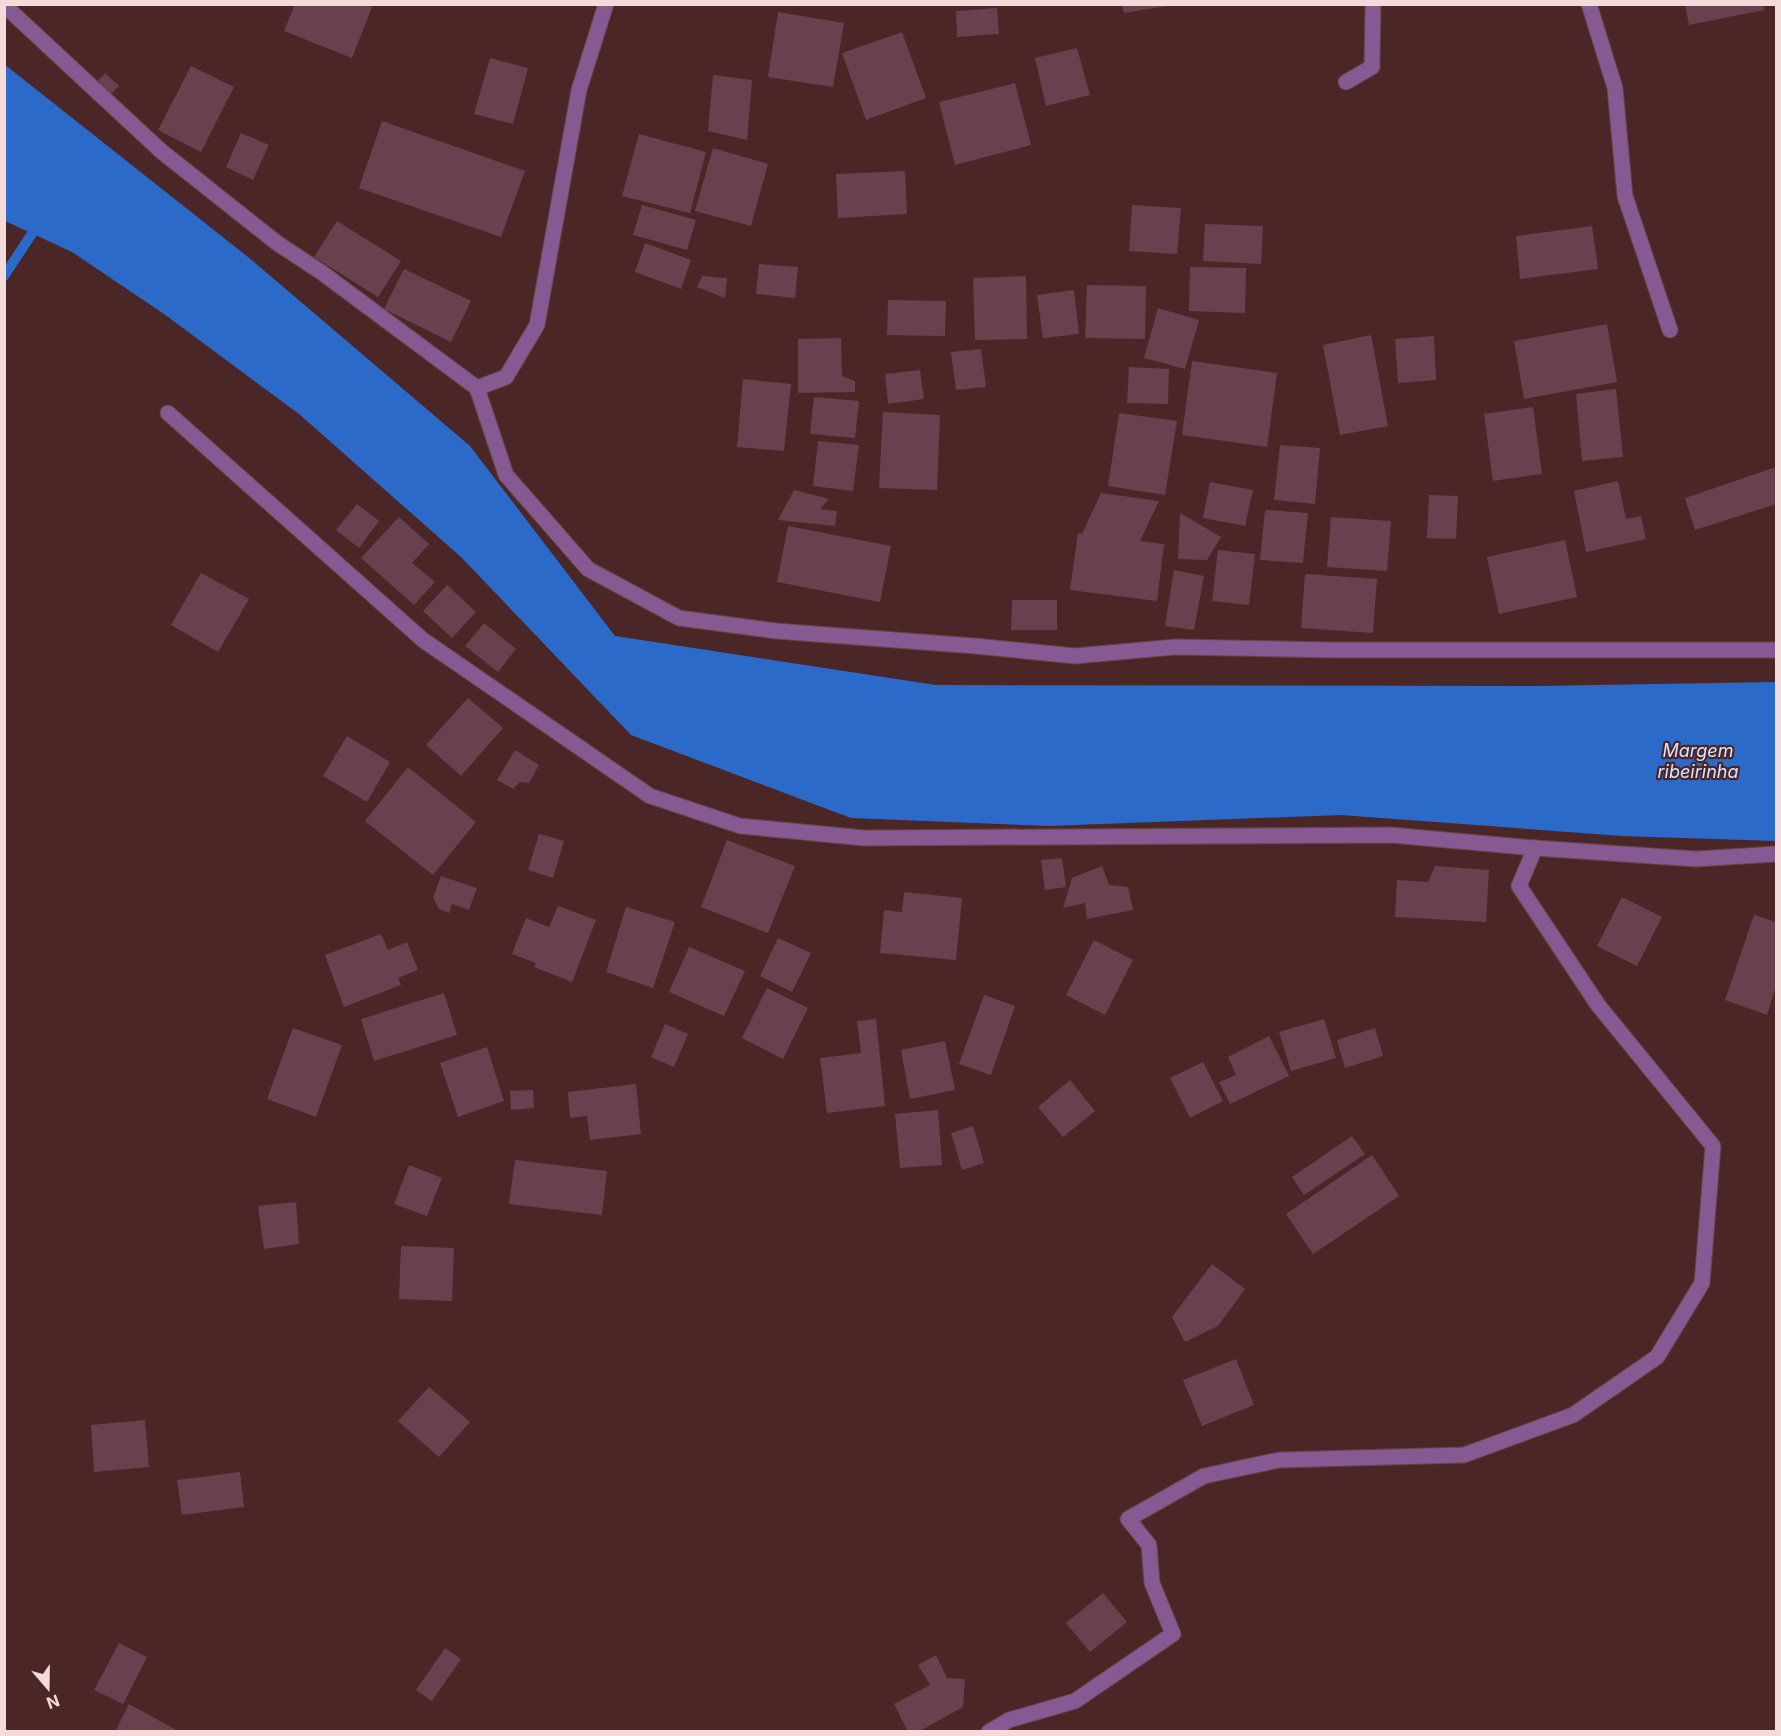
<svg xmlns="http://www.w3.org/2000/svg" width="1781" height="1736" font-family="Inter,sans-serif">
  <rect width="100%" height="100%" fill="#4b2627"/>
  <polygon fill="#2b6ac9" points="4,64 248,257 470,446 615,636 936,685 1538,686 1776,682 1776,841 1622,836 1341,815 1049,826 851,818 631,735 461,557 299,414 164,314 72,252 5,221"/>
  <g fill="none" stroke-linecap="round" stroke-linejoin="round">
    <polyline stroke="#2b6ac9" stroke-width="10" points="4,276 39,223"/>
  </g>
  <g fill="#67414e">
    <polygon points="295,4 366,4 372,7 352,58 284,31"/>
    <polygon points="1685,4 1763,4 1764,10 1689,25"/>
    <polygon points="1122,5 1167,5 1167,6 1124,13"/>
    <polygon points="997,8 999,34 957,37 956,11"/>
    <polygon points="778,12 844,23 833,87 768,77"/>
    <polygon points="902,32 926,98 866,120 842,53"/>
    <polygon points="1077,48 1090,95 1046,106 1035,58"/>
    <polygon points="490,58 528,68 513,124 474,114"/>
    <polygon points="191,66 234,87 201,152 158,130"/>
    <polygon points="105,73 119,86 108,97 94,85"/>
    <polygon points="713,75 752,80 747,140 708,131"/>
    <polygon points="1015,83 1031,145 955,165 939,102"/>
    <polygon points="382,121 525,171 501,237 359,188"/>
    <polygon points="241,133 269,145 253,180 226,167"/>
    <polygon points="639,134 706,152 690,213 622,196"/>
    <polygon points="713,148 768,164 751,226 695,211"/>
    <polygon points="905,171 907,214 838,218 836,174"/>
    <polygon points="642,205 696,220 687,250 633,235"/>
    <polygon points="1132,205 1181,208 1177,254 1129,251"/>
    <polygon points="337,221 401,261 378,297 314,257"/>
    <polygon points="1205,224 1263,226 1261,264 1203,261"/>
    <polygon points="1592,226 1598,269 1520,279 1516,236"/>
    <polygon points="645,243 691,260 681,289 635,272"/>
    <polygon points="759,264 798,267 795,298 756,294"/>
    <polygon points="1190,267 1246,268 1245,313 1189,311"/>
    <polygon points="404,269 471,301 451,342 384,309"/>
    <polygon points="702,276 727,278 725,298 697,287"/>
    <polygon points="1026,276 1027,339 975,340 973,278"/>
    <polygon points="1087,285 1146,286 1145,339 1085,338"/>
    <polygon points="1074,290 1079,334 1043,338 1037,295"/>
    <polygon points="888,300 946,301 945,336 887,335"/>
    <polygon points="1158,308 1199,320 1185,369 1144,358"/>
    <polygon points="1607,324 1617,382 1524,399 1514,341"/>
    <polygon points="1371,335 1388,426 1340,435 1323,345"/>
    <polygon points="1434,336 1436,380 1398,383 1395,339"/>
    <polygon points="841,338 842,376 855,381 855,392 798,393 798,339"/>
    <polygon points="981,349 986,387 956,390 951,352"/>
    <polygon points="1192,361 1277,373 1267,447 1182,435"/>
    <polygon points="1129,367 1169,369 1168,404 1127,403"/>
    <polygon points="920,370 924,399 888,404 885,374"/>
    <polygon points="743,379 791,384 784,451 737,447"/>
    <polygon points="1616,389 1623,457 1582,461 1576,394"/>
    <polygon points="814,397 859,401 855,438 810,434"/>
    <polygon points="1533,407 1542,474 1493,481 1484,414"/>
    <polygon points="883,412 940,415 937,490 879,488"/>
    <polygon points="1119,413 1177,421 1165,495 1108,486"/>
    <polygon points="818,441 859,445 853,491 813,486"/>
    <polygon points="1280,445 1320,448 1315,504 1274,500"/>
    <polygon points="1776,467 1776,504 1695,530 1685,498"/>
    <polygon points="1618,481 1626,519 1641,516 1646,539 1586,552 1574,491"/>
    <polygon points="1210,482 1253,490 1245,526 1203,518"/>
    <polygon points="794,490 829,499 820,509 837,511 835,526 778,520"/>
    <polygon points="1101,493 1159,501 1140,541 1164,544 1157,601 1070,590 1078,533 1082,534"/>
    <polygon points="1429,495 1458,496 1456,539 1427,538"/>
    <polygon points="357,504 379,521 359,548 336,530"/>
    <polygon points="1265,510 1308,513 1303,563 1260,560"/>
    <polygon points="1180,513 1221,537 1207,560 1178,559"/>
    <polygon points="399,517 429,544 412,563 435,582 414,605 361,558"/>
    <polygon points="1331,517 1391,521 1387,571 1327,567"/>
    <polygon points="788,526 891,546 880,602 777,582"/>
    <polygon points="1565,540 1577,597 1499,614 1487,557"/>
    <polygon points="1218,550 1255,554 1249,605 1212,601"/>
    <polygon points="1174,570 1204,576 1194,630 1165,626"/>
    <polygon points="201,573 249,599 218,652 171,625"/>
    <polygon points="1305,574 1377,579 1373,633 1301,628"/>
    <polygon points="447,585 476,612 452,638 423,611"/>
    <polygon points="1012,600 1057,600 1057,630 1011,630"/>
    <polygon points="484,623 516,649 498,672 465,646"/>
    <polygon points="468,698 503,728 461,776 426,745"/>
    <polygon points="347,736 390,762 367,802 323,776"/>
    <polygon points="515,750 539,765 529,783 520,782 513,789 497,780"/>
    <polygon points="408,767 476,822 433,875 365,821"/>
    <polygon points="539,834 564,841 553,878 528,870"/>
    <polygon points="727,840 795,866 768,933 701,907"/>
    <polygon points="1062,858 1066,887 1045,890 1041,860"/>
    <polygon points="1102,866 1109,885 1128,887 1133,910 1087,919 1085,903 1063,908 1072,878"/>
    <polygon points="1435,866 1489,870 1486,922 1395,917 1397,880 1428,882"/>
    <polygon points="441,876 477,888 469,910 452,904 449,913 439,909 433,898"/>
    <polygon points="904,892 962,898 956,960 880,953 884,910 902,912"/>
    <polygon points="1622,897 1662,917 1637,966 1597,946"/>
    <polygon points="558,906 596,920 572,982 534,967 536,963 512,954 526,918 549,927"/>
    <polygon points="626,907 675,922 653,988 606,972"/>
    <polygon points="1754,915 1776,922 1776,986 1767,1015 1725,1000"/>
    <polygon points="381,934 388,950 407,942 418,970 398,978 401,985 344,1007 325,955"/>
    <polygon points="778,938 811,953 792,992 760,976"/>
    <polygon points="1094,940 1133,960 1105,1015 1066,995"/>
    <polygon points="689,947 745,971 724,1016 669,992"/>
    <polygon points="767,988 808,1008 783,1059 742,1038"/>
    <polygon points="444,993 457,1035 374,1061 361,1019"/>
    <polygon points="984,995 1015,1006 991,1075 959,1064"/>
    <polygon points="876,1019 885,1106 827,1113 820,1058 861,1053 857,1021"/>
    <polygon points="1324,1019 1336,1058 1291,1071 1279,1032"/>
    <polygon points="665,1024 688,1034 674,1067 651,1057"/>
    <polygon points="293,1028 342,1045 316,1117 267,1099"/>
    <polygon points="1375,1028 1383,1056 1345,1068 1337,1040"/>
    <polygon points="1269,1036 1289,1076 1230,1104 1219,1082 1236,1075 1228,1057"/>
    <polygon points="945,1041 955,1090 910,1099 901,1050"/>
    <polygon points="487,1047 504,1101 458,1117 440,1063"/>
    <polygon points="1203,1062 1223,1101 1190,1118 1170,1078"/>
    <polygon points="1070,1080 1095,1111 1063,1137 1038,1107"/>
    <polygon points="636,1084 641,1134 590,1140 587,1116 570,1118 568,1092"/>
    <polygon points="533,1090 534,1108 511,1110 510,1091"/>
    <polygon points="938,1110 942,1165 900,1168 895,1114"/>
    <polygon points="973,1126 984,1163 962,1170 951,1133"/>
    <polygon points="1352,1136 1365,1154 1304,1195 1292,1177"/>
    <polygon points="1372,1155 1399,1196 1313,1254 1286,1214"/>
    <polygon points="515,1160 607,1171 602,1215 509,1204"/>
    <polygon points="409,1165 442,1178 427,1216 394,1204"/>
    <polygon points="296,1202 299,1244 264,1249 258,1206"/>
    <polygon points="401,1246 454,1248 452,1301 399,1299"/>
    <polygon points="1212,1264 1245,1289 1218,1326 1185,1342 1172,1317"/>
    <polygon points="1236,1359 1254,1405 1202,1426 1183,1380"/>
    <polygon points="429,1387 470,1422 439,1457 398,1421"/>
    <polygon points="145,1420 149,1467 94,1472 91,1425"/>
    <polygon points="240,1472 244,1507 182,1515 177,1480"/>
    <polygon points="1103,1593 1127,1622 1090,1652 1066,1623"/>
    <polygon points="119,1643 147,1657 123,1704 94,1690"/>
    <polygon points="445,1648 461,1659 432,1701 416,1690"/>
    <polygon points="936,1655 947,1678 965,1679 963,1707 918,1732 908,1732 894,1704 930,1685 918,1665"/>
    <polygon points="129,1704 180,1732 115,1732"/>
  </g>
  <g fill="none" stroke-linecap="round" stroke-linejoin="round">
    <g stroke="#664344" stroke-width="17">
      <g id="minor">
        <polyline points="1589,4 1615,88 1625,196 1670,330"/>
        <polyline points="4,5 161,151 277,243 321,272 477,388 506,475 588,569 679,618 776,631 975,646 1075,656 1175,647 1333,650 1776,650"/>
        <polyline points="1346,82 1372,67 1373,4"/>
        <polyline points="477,388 506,377 537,325 579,90 606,4"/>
        <polyline points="168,413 423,640 650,796 740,826 864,838 1391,835 1535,848 1696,859 1776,854"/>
        <polyline points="989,1732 1009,1720 1075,1701 1173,1634 1152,1583 1149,1545 1128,1519 1204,1476 1279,1460 1464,1455 1573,1415 1657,1357 1702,1283 1713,1146 1598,1005 1519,886 1535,848"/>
      </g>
    </g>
    <use href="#minor" stroke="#855991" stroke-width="15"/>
  </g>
  <g text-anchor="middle" stroke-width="4.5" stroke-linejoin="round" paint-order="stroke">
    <g font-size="18" font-style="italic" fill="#d6e6ff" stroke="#4b2627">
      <text x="1698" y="757">Margem<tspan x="1698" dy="21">ribeirinha</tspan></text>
    </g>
  </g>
  <rect width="1781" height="1736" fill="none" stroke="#f4dbda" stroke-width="12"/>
  <g transform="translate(48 1688) rotate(160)" stroke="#4b2627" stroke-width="4.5" paint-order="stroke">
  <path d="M0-4.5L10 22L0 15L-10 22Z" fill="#f4dbda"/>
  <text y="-9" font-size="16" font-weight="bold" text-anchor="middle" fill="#f4dbda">N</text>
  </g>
</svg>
